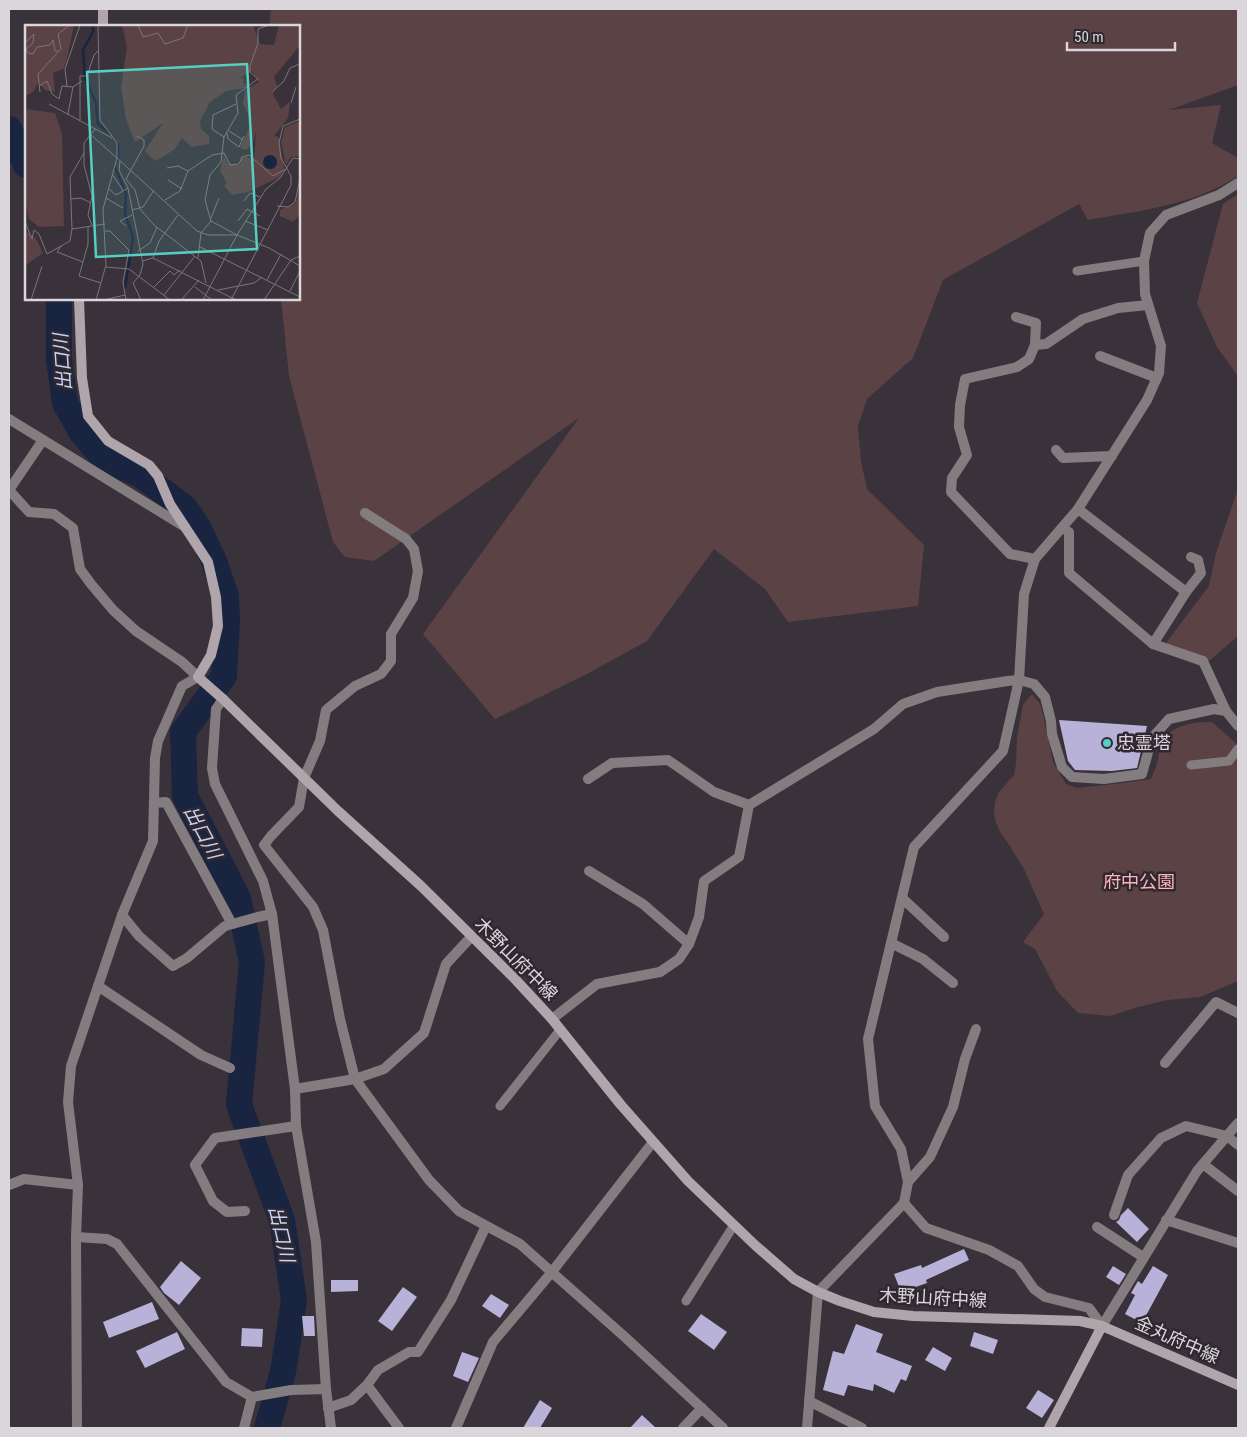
<svg xmlns="http://www.w3.org/2000/svg" width="1247" height="1437" font-family="'Roboto Condensed','Noto Sans JP',sans-serif">
  <rect width="100%" height="100%" fill="#3a323b"/>
  <g fill="#5b4244">
    <path d="M271,9H1238V85L1169,110L1221,105L1212,143L1238,158V176C1195,205 1138,211 1088,220L1079,204L943,280L913,358L867,399L858,426L861,461L867,489L924,545L918,606L788,622L765,589L714,549L647,641L589,673L495,719L423,634L579,418L374,561L345,557L333,542L289,376L281,299H299V26H269Z"/>
    <polygon points="1238,194 1238,376 1217,347 1197,303 1223,204"/>
    <polygon points="1238,489 1238,636 1202,667 1160,651 1209,586 1216,553"/>
    <path d="M1032,694L1040,704L1043,714L1053,762L1066,784L1077,788L1123,783L1151,779C1153,774 1155,769 1157,764C1159,756 1159,748 1163,741C1173,724 1194,722 1212,722L1238,745V981L1200,997L1167,1000L1138,1007L1110,1016L1078,1013L1057,991L1035,949L1023,942L1044,914L1024,869L1010,846L1000,832L995,820L994,812L995,802L999,792L1014,775L1016,764L1017,737L1023,705Z"/>
  </g>
  <g fill="none" stroke-linecap="round" stroke-linejoin="round">
    <g stroke="#192440" stroke-width="26">
      <polyline points="9,129 26,165"/>
      <polyline points="59,299 59,359 65,403 82,433 98,452 111,462 141,475 185,508 198,527 214,561 226,596 227,620 224,676 183,732 185,796 238,898 252,962 239,1105 282,1220 294,1300 283,1372 267,1428"/>
    </g>
  </g>
  <g fill="#b8b1d8">
    <polygon points="1059,720 1147,726 1137,768 1112,771 1075,770 1068,761"/>
    <polygon points="1128,1208 1149,1229 1137,1242 1116,1222 1119,1220 1121,1215"/>
    <polygon points="964,1249 969,1260 926,1280 927,1283 901,1292 894,1274 921,1265 922,1268"/>
    <polygon points="181,1261 201,1278 179,1305 164,1293 160,1287"/>
    <polygon points="1113,1266 1126,1274 1119,1285 1106,1277"/>
    <polygon points="1153,1266 1168,1275 1142,1323 1125,1314 1135,1295 1131,1293 1138,1281 1142,1284"/>
    <polygon points="331,1280 358,1280 358,1291 331,1292"/>
    <polygon points="403,1287 417,1297 392,1331 378,1321"/>
    <polygon points="491,1294 509,1305 500,1318 482,1306"/>
    <polygon points="152,1302 159,1319 109,1338 103,1322"/>
    <polygon points="701,1314 727,1332 714,1350 688,1331"/>
    <polygon points="302,1316 314,1316 315,1336 304,1336"/>
    <polygon points="856,1324 883,1334 876,1352 912,1366 906,1381 901,1379 894,1393 874,1384 873,1391 848,1385 844,1396 823,1390 833,1351 844,1354"/>
    <polygon points="242,1328 263,1329 262,1347 241,1346"/>
    <polygon points="177,1332 185,1349 145,1368 136,1351"/>
    <polygon points="974,1332 998,1340 993,1354 970,1346"/>
    <polygon points="933,1347 952,1358 945,1371 925,1360"/>
    <polygon points="462,1352 479,1358 468,1382 453,1376"/>
    <polygon points="1038,1390 1054,1400 1042,1418 1026,1408"/>
    <polygon points="540,1400 552,1408 540,1428 523,1428"/>
    <polygon points="642,1415 656,1428 630,1428"/>
  </g>
  <g fill="none" stroke-linecap="round" stroke-linejoin="round">
    <g stroke="#837d80" stroke-width="9">
      <polyline points="1077,271 1144,261"/>
      <polyline points="1191,765 1229,761 1238,749"/>
      <polyline points="500,1106 560,1030"/>
      <polyline points="686,1301 734,1225"/>
    </g>
    <g stroke="#837d80" stroke-width="10">
      <polyline points="1016,317 1036,323 1035,345"/>
      <polyline points="1100,356 1157,378"/>
      <polyline points="9,419 185,527"/>
      <polyline points="1056,450 1063,458 1112,456"/>
      <polyline points="9,490 29,512 54,514 73,528 80,569 91,584 113,610 136,631 182,662 198,677 182,686 158,741 155,758 153,841 122,915 71,1066 68,1102 78,1185 76,1237 77,1428"/>
      <polyline points="9,490 43,440"/>
      <polyline points="1078,509 1186,592"/>
      <polyline points="365,513 406,539 414,549 418,571 413,598 391,634 391,661 381,674 355,686 326,710 320,741 304,778 299,807 271,836 264,845 313,907 323,930 340,1019 355,1079 429,1180 459,1211 520,1244 626,1338 723,1428"/>
      <polyline points="1062,528 1069,532 1069,573 1153,644 1186,592 1201,573 1198,560 1191,557"/>
      <polyline points="1035,559 1010,554 951,492 952,478 967,455 959,427 960,405 965,379 1017,367 1029,359 1035,345 1046,344 1083,319 1118,308 1148,305"/>
      <polyline points="1153,644 1203,661 1226,711"/>
      <polyline points="223,699 216,709 212,768 215,784 263,881 272,914 295,1089 296,1126 316,1242 326,1389 331,1428"/>
      <polyline points="588,779 612,763 668,760 714,792 749,805"/>
      <polyline points="154,803 166,802 232,924"/>
      <polyline points="589,871 643,904 689,944"/>
      <polyline points="902,898 944,937"/>
      <polyline points="122,915 139,936 173,966 187,958 225,926 258,917 272,914"/>
      <polyline points="891,943 923,959 953,983"/>
      <polyline points="98,986 201,1055 230,1068"/>
      <polyline points="552,1019 597,984 660,972 679,959 689,944 699,917 704,881 739,857 749,805 874,729 903,704 937,692 1008,681 1019,680 1034,684 1045,697 1051,721 1052,734 1062,767 1072,777 1104,779 1142,774 1152,738 1169,719 1214,709 1226,711 1238,726"/>
      <polyline points="1165,1063 1216,1002 1238,1013"/>
      <polyline points="295,1089 355,1079 384,1069 424,1033 446,964 471,937"/>
      <polyline points="1203,1164 1238,1191"/>
      <polyline points="908,1182 930,1157 953,1107 965,1059 976,1029"/>
      <polyline points="9,1185 24,1179 78,1185"/>
      <polyline points="904,1203 926,1228 989,1250 1018,1266 1034,1289 1045,1297 1089,1308 1102,1326"/>
      <polyline points="245,1211 227,1212 213,1201 195,1165 215,1138 296,1126"/>
      <polyline points="1114,1215 1128,1175 1161,1138 1186,1126 1227,1136 1238,1145"/>
      <polyline points="1166,1220 1238,1243"/>
      <polyline points="1097,1227 1143,1257"/>
      <polyline points="76,1237 107,1239 117,1244 226,1382 252,1397 291,1390 326,1389"/>
      <polyline points="367,1385 399,1428"/>
      <polyline points="809,1401 862,1428"/>
      <polyline points="328,1408 351,1400 367,1385 378,1370 409,1352 418,1352 451,1300 486,1226"/>
      <polyline points="244,1428 252,1397"/>
      <polyline points="456,1428 493,1342 551,1273 653,1142"/>
      <polyline points="683,1428 702,1408"/>
      <polyline points="807,1428 818,1292 904,1203 908,1182 901,1149 875,1106 868,1039 914,847 1003,751 1019,680 1024,594 1035,559 1078,509 1147,400 1159,373 1161,346 1145,294 1144,261 1150,233 1166,215 1219,195 1238,183"/>
    </g>
    <polyline stroke="#837d80" stroke-width="10" points="1102,1326 1197,1171 1238,1123"/>
    <g stroke="#afa5aa" stroke-width="10">
      <polyline points="103,26 103,9"/>
      <polyline points="79,299 82,378 88,416 108,441 149,465 158,476 170,504 208,562 216,597 218,626 211,655 198,677 223,699 338,811 421,886 515,979 552,1019 621,1105 688,1181 756,1246 794,1279 818,1292 840,1301 874,1312 913,1316 1080,1321 1102,1326 1238,1385"/>
      <polyline points="1049,1428 1102,1326"/>
    </g>
  </g>
  <circle fill="#57cec2" stroke="#302831" stroke-width="2" cx="1107" cy="743" r="5"/>
  <g text-anchor="middle" stroke-width="5" stroke-linejoin="round" paint-order="stroke">
    <g font-size="18" fill="#dbd6dc" stroke="#302831" text-anchor="start">
      <text x="1117" y="749">忠霊塔</text>
    </g>
    <g font-size="18" fill="#fcb3b9" stroke="#302831">
      <text x="1139" y="888">府中公園</text>
    </g>
    <g font-size="18" fill="#dbd6dc" stroke="#302831">
      <text transform="translate(516 959) rotate(45)" y="6">木野山府中線</text>
      <text transform="translate(933 1298) rotate(3)" y="6">木野山府中線</text>
      <text transform="translate(1177 1340) rotate(24)" y="6">金丸府中線</text>
    </g>
    <g font-size="19" font-style="italic" fill="#c4d3f6" stroke="#302831">
      <text transform="translate(62 362) rotate(-94)" y="7">出口川</text>
      <text transform="translate(203 832) rotate(62)" y="7">出口川</text>
      <text transform="translate(282 1234) rotate(77)" y="7">出口川</text>
    </g>
  </g>
  <g transform="translate(25 25)">
    <rect width="275" height="275" fill="#3a323b"/>
    <path d="M0,0H49L41,38L38,44L28,48L30,67L20,65L13,58L8,67L0,71ZM97,0H228L235,19L249,20L254,0H275V20L249,52L252,61L248,69L256,84L265,77L263,93L249,111L254,112L259,144L255,152L223,167L207,170L199,161L202,158L195,146L199,130L202,138L215,140L217,133L222,132L229,135L231,106L228,118L221,125L215,123L227,97L218,78L220,65L234,57L227,46L215,53H219L218,58L224,60L220,63L201,66L185,77L175,96L176,104L184,111V119L167,122L157,113L149,125L130,136L120,126L138,98L110,117L101,94L96,62L102,22ZM0,84L30,88L37,109L39,201L14,202L4,194L0,176ZM275,96V131L266,132L261,140L256,117L260,102ZM275,158V190L268,197L255,191V185L271,178ZM0,205L11,214L18,228L2,239L0,250Z" fill="#5b4244"/>
    <path d="M238 137a7 7 0 1 1 14 0a7 7 0 1 1-14 0Z" fill="#192440"/>
    <path fill="none" stroke="#192440" stroke-width="2.5" d="M68,0V7L58,25L60,53L71,78L73,99L84,108M93,136V118M90,142L101,169L100,188L108,212L100,263"/>
    <path fill="none" stroke="#7a747b" stroke-width="1" d="M73,0L75,95L92,118V133L172,206L183,210H212L244,223L275,241M113,0L118,12L133,8L140,19L158,13L163,0M0,18L9,9L8,18L1,24L3,28L8,29L12,22L25,20L28,15L30,26H33M14,61L22,56L27,69L34,74L37,61L48,62L57,56M42,61L40,44L55,0M248,66L259,56L265,43L275,39M15,67L13,49L36,24L33,9L45,0M266,78L271,62M24,79L87,113M43,89L48,62M55,95V51H62L69,30L74,25M204,106L218,115M202,108L203,114L214,122L219,111M66,110L92,133L78,184L81,240L71,275M112,111L119,115V121L101,154L110,165L115,184L129,200L176,236L181,258M199,112L187,104L188,90L211,79M95,136L94,145L103,163L118,239L115,250L108,258L116,275M142,143L153,141L163,146M87,149L98,165M143,155L157,164M84,164L91,170L103,163M81,173L98,183M46,174L56,173L66,178M140,175L155,166L163,146L187,130L199,128L205,140L214,139L217,132L224,130L248,151L261,144M219,176L225,168L235,172M252,181L263,182L270,177L275,154M107,185L118,182L129,165M186,193L194,173M186,196L212,210L241,164L255,153L268,133L275,134M213,196L222,184L235,191M220,196L243,205M0,197L7,214L9,205L14,209L22,229L45,216L47,204L80,199M67,200L63,190L67,171L59,140V118L70,104M63,201V219L54,251L76,258M101,201L95,196L107,190M47,204L45,152L59,128M80,206H85L104,225M36,221L32,227L58,237M175,222L275,272M113,226L125,218L132,202M128,233L134,216L153,190M173,233L176,208L186,196L180,175L185,150L196,137L199,112L213,88L211,70L233,54L225,47V41L233,18V4L244,0M117,236L128,233L211,275M81,242L104,244L145,275M242,255L256,229M129,262L145,246L149,250L155,245M170,262L187,275M193,265L229,258L237,252M265,266L275,246M139,270L170,231M6,275L17,241M79,275L100,270M101,275L98,257L104,225M156,275L174,255M178,275L212,210M206,275L266,160V151L256,133L254,118L258,101L275,94M239,275L266,235L275,231"/>
    <path fill="#57cec2" fill-opacity="0.15" stroke="#57cec2" stroke-width="2.5" d="M222,39L232,224L71,232L62,47Z"/>
    <rect width="275" height="275" fill="none" stroke="#dbd6dc" stroke-width="2.5"/>
  </g>
  <rect width="1247" height="1437" fill="none" stroke="#dbd6dc" stroke-width="20"/>
  <path d="M1067 42v8h108v-8" fill="none" stroke="#dbd6dc" stroke-width="2.5"/>
  <text x="1074" y="42" font-size="15" fill="#dbd6dc" stroke="#302831" stroke-width="4" paint-order="stroke">50 m</text>
</svg>
